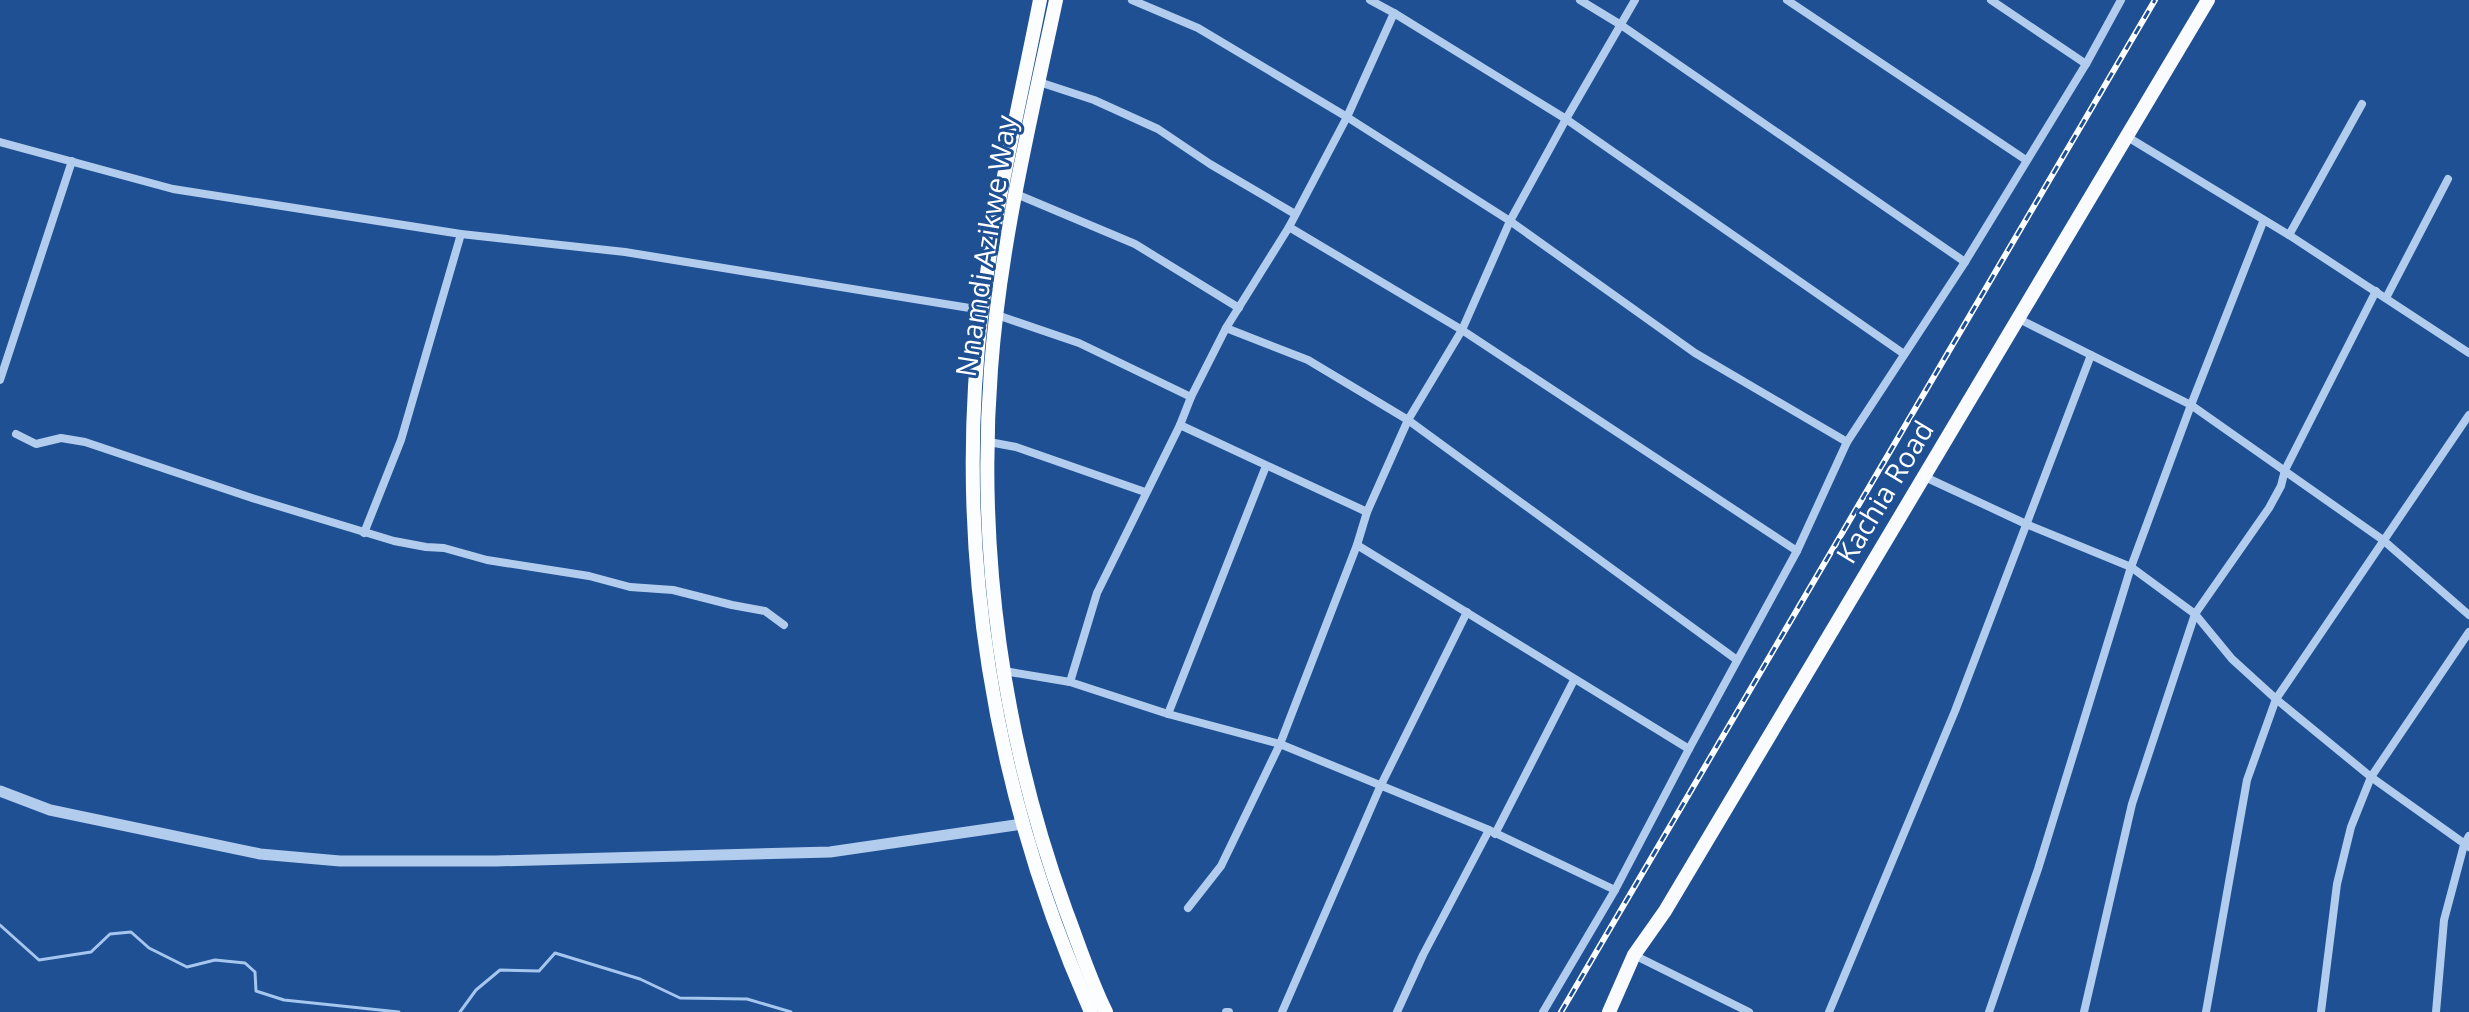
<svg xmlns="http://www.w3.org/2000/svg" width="2469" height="1012" font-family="'Open Sans',sans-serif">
  <rect width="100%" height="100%" fill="#1f5093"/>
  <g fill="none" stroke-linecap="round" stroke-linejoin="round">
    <g stroke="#a5c6ef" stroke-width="3">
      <polyline points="0,925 39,960 91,952 110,934 131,932 149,948 187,967 215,960 245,963 255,972 256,991 284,1000 399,1012"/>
      <polyline points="460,1012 476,990 500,970 539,971 555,953 640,979 680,998 747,999 791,1012"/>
    </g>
    <g stroke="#b2ccee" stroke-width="8">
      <polyline points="1132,0 1198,28 1347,117 1510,221 1695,353 1847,442"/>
      <polyline points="1370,0 1394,13 1566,119 1904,354"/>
      <polyline points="1580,0 1621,25 1965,262"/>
      <polyline points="1787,0 2026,160"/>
      <polyline points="1991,0 2086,64"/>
      <polyline points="1039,82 1094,100 1158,129 1210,164 1295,214"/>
      <polyline points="2126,136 2289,235 2469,353"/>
      <polyline points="0,142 173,189 461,234 625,252 982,310"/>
      <polyline points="1016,194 1135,244 1239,308"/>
      <polyline points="1289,227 1462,330 1797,551"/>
      <polyline points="2289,235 2362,104"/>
      <polyline points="2386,298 2448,179"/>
      <polyline points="997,315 1079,343 1191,397"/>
      <polyline points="2019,319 2191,405 2383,540 2469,615"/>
      <polyline points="1226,328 1308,360 1408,420 1737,660"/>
      <polyline points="0,380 72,161"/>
      <polyline points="1180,425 1367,512"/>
      <polyline points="16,434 36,444 61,438 85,442 252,498 394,541 426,547 444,548 487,560 589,576 630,587 673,590 732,605 765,611 784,625"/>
      <polyline points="989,442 1016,447 1145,492"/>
      <polyline points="1925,477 2026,524 2131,567 2195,614 2232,659 2276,699 2371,777 2469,847"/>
      <polyline points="364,533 401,440 461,234"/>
      <polyline points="1357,545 1689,749"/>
      <polyline points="1004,671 1070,682 1168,714 1280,744 1489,830 1615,890"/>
      <polyline points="1070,682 1097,593 1180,425 1191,397 1226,328 1289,227 1347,117 1394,13"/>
      <polyline points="1168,714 1266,466"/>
      <polyline points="1495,834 1574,680"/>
      <polyline points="1188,908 1221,866 1280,744 1357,545 1367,512 1408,420 1462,330 1510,221 1566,119 1635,0"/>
      <polyline points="1634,955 1749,1012"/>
      <polyline points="1226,1012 1229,1012"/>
      <polyline points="1282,1012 1380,787 1467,612"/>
      <polyline points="1397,1012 1423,955 1489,830"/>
      <polyline points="1543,1012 1615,890 1689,749 1797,551 1847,442 1965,262 2086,64 2121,0"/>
      <polyline points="1829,1012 1955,711 2091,355"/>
      <polyline points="1989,1012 2038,869 2131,567 2191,405 2263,222"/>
      <polyline points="2084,1012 2132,804 2195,614 2269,508 2281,486 2285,470 2376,291"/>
      <polyline points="2206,1012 2247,780 2276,699 2469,415"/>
      <polyline points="2321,1012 2337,884 2351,827 2371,777 2469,632"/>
      <polyline points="2436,1012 2444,920 2464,845 2469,836"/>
    </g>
    <polyline stroke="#b2ccee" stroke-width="11" points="0,791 50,810 260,854 340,861 496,861 830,852 1022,824"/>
    <polyline stroke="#f9fbff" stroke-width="14" points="1609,1012 1634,955 1665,911 2208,0"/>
    <g stroke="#fcfdff" stroke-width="14">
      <path d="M1040,0C1020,102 995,206 982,309C953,549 993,792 1091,1012"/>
      <path d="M1056,0C1030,122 1000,245 991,369C977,553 1003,738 1066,911C1079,945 1090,980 1106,1012"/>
    </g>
    <g stroke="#fff" stroke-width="6">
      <polyline id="rail" points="1561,1012 2155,0"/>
    </g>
    <use href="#rail" stroke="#1f5093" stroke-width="3" stroke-dasharray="9" stroke-linecap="butt"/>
  </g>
  <g text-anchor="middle" stroke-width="6" stroke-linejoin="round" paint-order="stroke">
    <g font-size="28" fill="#fff" stroke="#1f5093">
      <text transform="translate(986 246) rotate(-81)" y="10">Nnamdi Azikwe Way</text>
      <text transform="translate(1885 492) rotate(-59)" y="10">Kachia Road</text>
    </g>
  </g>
</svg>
